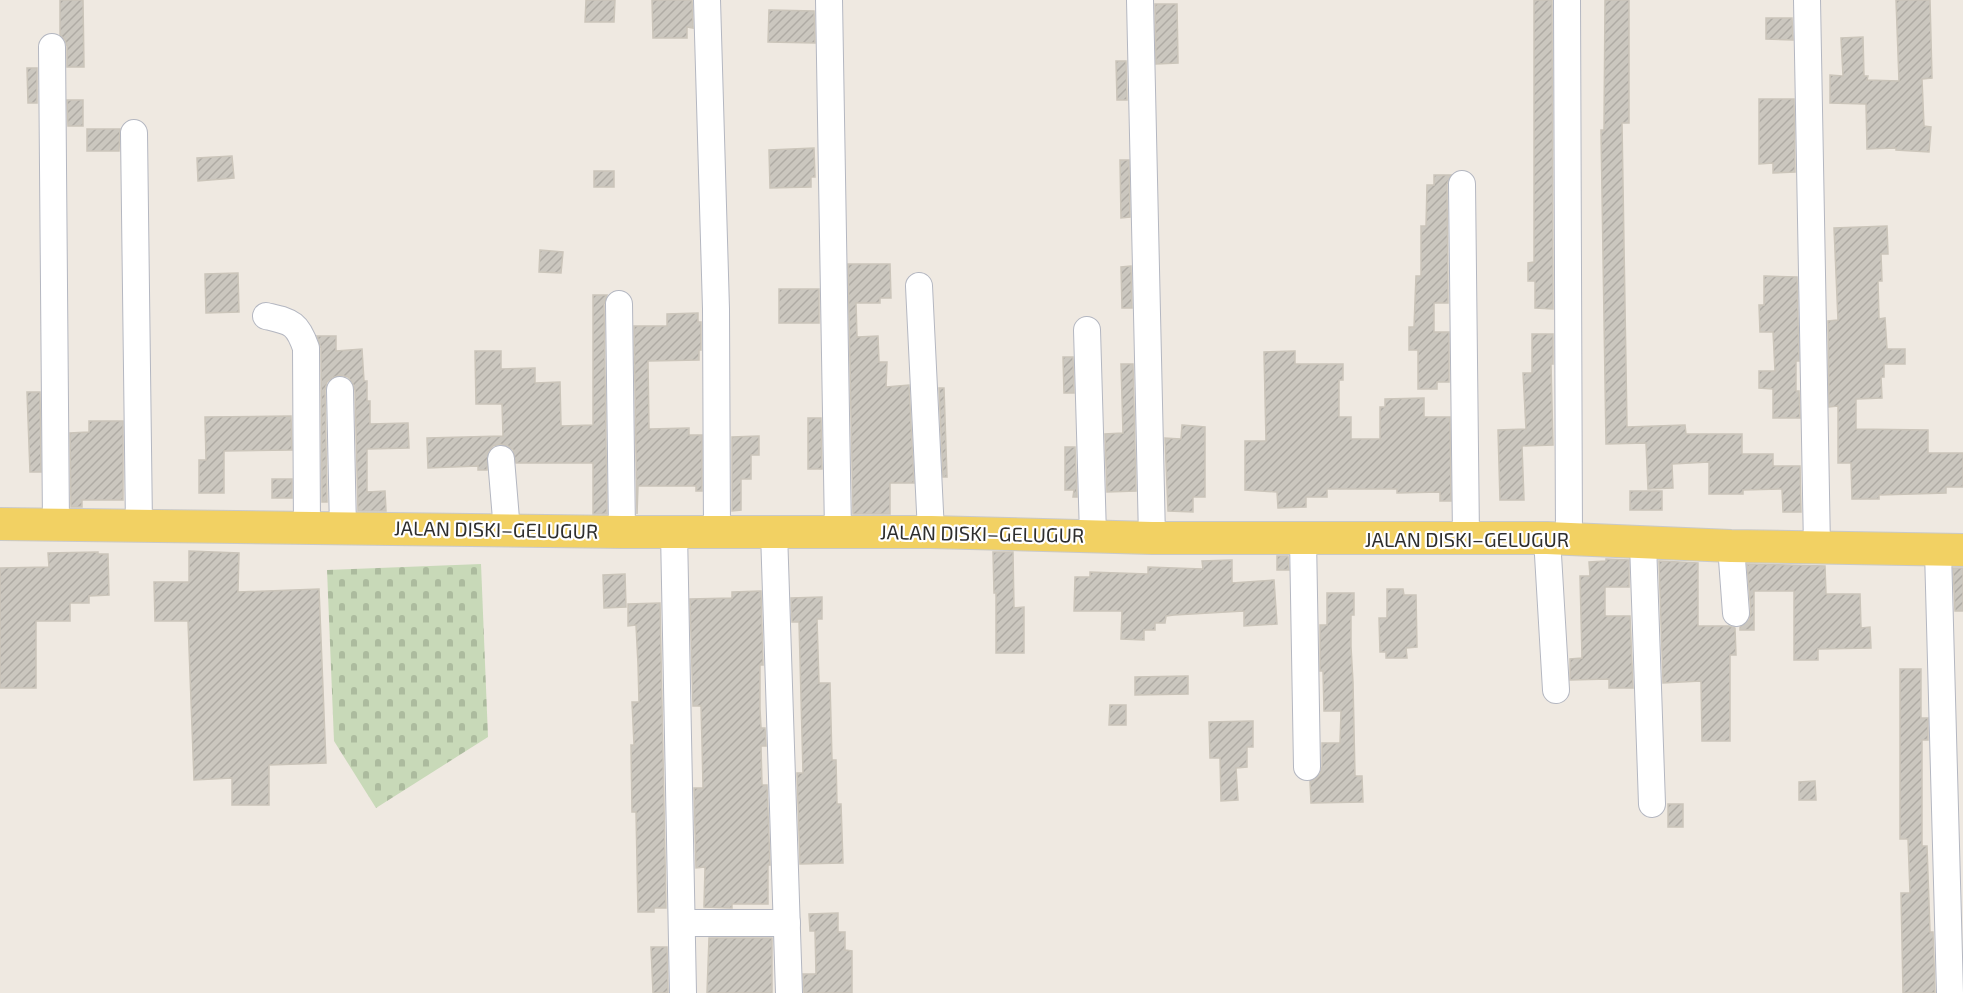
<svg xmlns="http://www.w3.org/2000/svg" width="1963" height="993" font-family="'Exo 2',sans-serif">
  <defs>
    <pattern id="cemetery-stones" width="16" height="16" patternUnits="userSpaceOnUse" patternTransform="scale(1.5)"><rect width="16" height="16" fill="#c8d9b8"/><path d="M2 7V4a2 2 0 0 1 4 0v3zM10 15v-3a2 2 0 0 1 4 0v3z" fill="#acbb9e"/></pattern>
    <pattern id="building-hatch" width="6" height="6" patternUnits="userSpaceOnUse" patternTransform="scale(1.5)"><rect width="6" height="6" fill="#cbc7bf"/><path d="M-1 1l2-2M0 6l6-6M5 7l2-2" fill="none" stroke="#afaba4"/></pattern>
  </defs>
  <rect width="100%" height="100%" fill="#efe9e1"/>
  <polygon fill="url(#cemetery-stones)" points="481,564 488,737 376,808 334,741 327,570"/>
  <g fill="url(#building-hatch)" stroke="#cbc5ba" stroke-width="1.5">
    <polygon points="60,0 83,0 84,67 67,67 67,46 65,40 60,35"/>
    <polygon points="586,0 615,0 614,22 585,22"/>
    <polygon points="652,0 692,0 693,28 687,27 687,38 653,38"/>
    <polygon points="1534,0 1552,0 1553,309 1535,308 1535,281 1528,281 1528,263 1534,262"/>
    <polygon points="1605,0 1629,0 1629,123 1622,123 1627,427 1685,425 1686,434 1742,434 1742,454 1773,454 1773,466 1800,466 1801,512 1783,512 1782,489 1743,490 1743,494 1709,494 1709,462 1672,464 1673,488 1648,489 1646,443 1606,444 1601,130 1604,130"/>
    <polygon points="1896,0 1930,0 1932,78 1922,79 1924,126 1931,127 1929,152 1896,150 1896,148 1867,149 1866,104 1830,103 1830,75 1843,76 1841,38 1863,37 1864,76 1868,76 1867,80 1899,81"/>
    <polygon points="1155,4 1177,4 1178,63 1156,64"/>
    <polygon points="769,10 814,11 815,43 768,42"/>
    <polygon points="1766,18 1792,18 1793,40 1766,39"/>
    <polygon points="1116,61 1126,61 1127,100 1117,100"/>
    <polygon points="27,68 37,68 37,103 28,103"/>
    <polygon points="1759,99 1794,99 1795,172 1773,173 1773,163 1759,164"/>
    <polygon points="67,100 83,100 83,126 68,126"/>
    <polygon points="87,129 120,129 119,151 87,151"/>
    <polygon points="814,148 815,177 811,177 811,187 770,188 769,150"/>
    <polygon points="232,156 234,178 198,181 197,158"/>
    <polygon points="1120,160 1129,160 1130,217 1121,218"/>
    <rect x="594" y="171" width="20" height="16"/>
    <polygon points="1434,175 1451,175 1447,184 1448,303 1434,303 1434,332 1449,332 1449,382 1437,382 1437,389 1418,389 1418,350 1409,350 1409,327 1414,327 1416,276 1421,276 1421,226 1426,226 1427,185 1434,185"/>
    <polygon points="1887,226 1888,254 1881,254 1882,281 1878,281 1879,319 1885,318 1887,349 1905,349 1905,364 1884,364 1884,377 1881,377 1882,398 1856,399 1856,429 1928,430 1928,453 1963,453 1963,487 1946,487 1946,493 1879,495 1879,499 1852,499 1851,463 1838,463 1838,406 1829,407 1828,321 1838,320 1834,228"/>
    <polygon points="540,250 563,252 561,273 539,272"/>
    <polygon points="848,264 890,264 891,298 880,298 880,303 856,303 857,337 878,336 879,362 887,362 886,387 909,385 914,483 890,483 890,514 853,514"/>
    <polygon points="1131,266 1132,308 1122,308 1121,267"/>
    <polygon points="238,273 239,312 206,313 205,274"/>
    <polygon points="1764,276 1797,277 1799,361 1796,361 1796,391 1799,391 1800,418 1773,418 1773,389 1759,388 1759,371 1775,371 1773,332 1760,332 1759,305 1764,305"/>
    <rect x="779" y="289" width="40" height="34"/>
    <polygon points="593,295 607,295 604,304 607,514 593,514 593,463 516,463 513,450 508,446 500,444 493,446 488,452 487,470 478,470 478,466 428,468 427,438 503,436 502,404 476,404 475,351 501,351 501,369 535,368 535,383 560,382 561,426 593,425"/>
    <polygon points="698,313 698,322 701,322 701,350 699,350 699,360 648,361 649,429 689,428 689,435 702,435 702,491 696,491 696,486 638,486 637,514 634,326 667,326 667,314"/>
    <polygon points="1532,334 1553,334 1553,364 1551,364 1553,445 1522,446 1524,500 1500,500 1498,430 1526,429 1523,373 1532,373"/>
    <polygon points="317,336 336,336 336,351 362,349 364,381 367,381 367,401 370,401 370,424 408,423 409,448 367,449 367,492 385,491 386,511 358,511 355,390 352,382 348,377 340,375 332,378 327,382 325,390 327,502 322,502 321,348"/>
    <polygon points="1295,351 1295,364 1343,364 1343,380 1339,380 1339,417 1351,417 1351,439 1380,439 1380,407 1385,407 1385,399 1424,398 1424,417 1450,417 1451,501 1440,501 1440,492 1397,493 1397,489 1327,489 1327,497 1306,497 1306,507 1278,508 1277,492 1245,490 1245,441 1266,441 1264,352"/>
    <polygon points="1063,357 1073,357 1074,393 1064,393"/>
    <polygon points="1121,364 1133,364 1136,491 1107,492 1105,434 1123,433"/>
    <polygon points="939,388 944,388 947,477 943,477"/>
    <polygon points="27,392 40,392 41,472 30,472"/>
    <polygon points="291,416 292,450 224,451 224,493 199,493 199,460 206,460 205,417"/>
    <polygon points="808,418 821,418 822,469 808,469"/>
    <polygon points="89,421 123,421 123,500 82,500 82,507 71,507 70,433 89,432"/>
    <polygon points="1182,425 1205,427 1205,497 1193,497 1193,512 1168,511 1165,438 1181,439"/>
    <polygon points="759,436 759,455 751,455 751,479 741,479 741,510 732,511 732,437"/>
    <polygon points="1065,447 1075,447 1077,497 1073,497 1074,490 1065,490"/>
    <rect x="272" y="479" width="20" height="19"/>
    <rect x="1630" y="491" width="32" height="19"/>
    <polygon points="189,551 239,553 238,592 319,589 326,763 269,765 269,805 232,805 232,778 194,780 188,621 155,621 154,582 189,582"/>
    <polygon points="98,552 98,554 108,554 109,595 89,596 89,603 70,603 70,621 36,621 36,688 0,688 0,568 49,567 48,553"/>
    <polygon points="993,552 1013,552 1014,608 1024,607 1024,653 996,653 996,593 994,593"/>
    <polygon points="1277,556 1288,556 1289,570 1277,570"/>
    <polygon points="1606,559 1629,560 1629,587 1605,587 1605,616 1630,616 1633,688 1609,688 1609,679 1570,680 1570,659 1582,658 1580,576 1590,576 1589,562 1606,561"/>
    <polygon points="1232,560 1232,583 1274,580 1277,624 1244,626 1244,611 1174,615 1166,616 1165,623 1155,623 1155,630 1144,630 1144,640 1121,639 1122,611 1074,611 1075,577 1090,577 1090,572 1148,574 1148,567 1203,569 1202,561"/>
    <polygon points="1659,561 1698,563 1698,626 1729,626 1735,628 1736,655 1730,655 1730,741 1702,741 1701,681 1663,683"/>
    <polygon points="1747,564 1825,566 1826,594 1860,594 1861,628 1870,627 1871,648 1818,649 1818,660 1794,660 1794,591 1754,591 1754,630 1740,630 1740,627 1749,620 1751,612"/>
    <polygon points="1953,568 1963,568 1963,611 1955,611"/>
    <polygon points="625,574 626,607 604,608 603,575"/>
    <polygon points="1387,589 1403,589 1404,595 1416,595 1417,647 1406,648 1407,658 1386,658 1386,652 1380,652 1379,618 1387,618"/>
    <polygon points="761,591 763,665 760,665 760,709 761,728 765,728 766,746 761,746 762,785 767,785 770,865 768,865 768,904 732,904 732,908 704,907 705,867 696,868 694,788 703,788 702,743 701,706 693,706 690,599 732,598 732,592"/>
    <polygon points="1327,593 1354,593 1354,615 1351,615 1351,647 1353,682 1355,776 1362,776 1363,802 1311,803 1310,781 1315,779 1320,774 1322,767 1322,743 1340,743 1341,711 1324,711 1323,671 1320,671 1320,625 1327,625"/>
    <polygon points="822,597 822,619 817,619 819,683 830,683 832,760 836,760 837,804 841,804 843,863 800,864 797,773 803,773 799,622 792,622 791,598"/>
    <polygon points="660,603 666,908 654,908 654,912 638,912 636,812 632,812 631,745 634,745 632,702 639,702 638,664 636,625 628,626 628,604"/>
    <polygon points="1900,669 1921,669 1921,718 1928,718 1928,740 1922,740 1922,846 1927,846 1930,932 1933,932 1935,993 1903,993 1901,893 1910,893 1908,839 1900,839"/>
    <polygon points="1188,676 1188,694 1135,695 1135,677"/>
    <polygon points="1110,705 1126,705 1126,725 1109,725"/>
    <polygon points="1253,721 1253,747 1247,747 1247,767 1236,768 1238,800 1221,801 1220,758 1210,758 1209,722"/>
    <polygon points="1815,781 1816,800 1799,800 1799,782"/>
    <rect x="1668" y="804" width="15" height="23"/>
    <polygon points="838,913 838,932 845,932 845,950 852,951 852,993 804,993 803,974 816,974 815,931 810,931 809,914"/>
    <polygon points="709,938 772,938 772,993 707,993"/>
    <polygon points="651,947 667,947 668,993 653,993"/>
  </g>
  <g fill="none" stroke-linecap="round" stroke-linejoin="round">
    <g stroke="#b4b7c1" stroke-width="28">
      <g id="minor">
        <polyline points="707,0 716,309 717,532"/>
        <polyline points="829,0 838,532"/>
        <polyline points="1140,0 1152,538"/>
        <polyline points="1567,0 1569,540"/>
        <polyline points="1807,0 1817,548"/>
        <polyline points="52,47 56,525"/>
        <polyline points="134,133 139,527"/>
        <polyline points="1462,184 1466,538"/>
        <polyline points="919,286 931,532"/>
        <polyline points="619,304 622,532"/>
        <path d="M266,316C291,322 297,322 306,348L307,527"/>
        <polyline points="1087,330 1093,535"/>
        <polyline points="340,390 343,528"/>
        <polyline points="501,459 507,531"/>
        <polyline points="674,532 683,993"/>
        <polyline points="774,532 789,993"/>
        <polyline points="1303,538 1307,767"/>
        <polyline points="1547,538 1556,690"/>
        <polyline points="1643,543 1652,804"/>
        <polyline points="1731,546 1736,613"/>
        <polyline points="1938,551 1950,993"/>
        <polyline points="682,923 787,923"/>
      </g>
    </g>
    <g stroke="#c9c9c9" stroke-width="34">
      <polyline id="major" points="0,524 622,532 931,532 1152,538 1547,538 1731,546 1963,550"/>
    </g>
    <use href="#minor" stroke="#fff" stroke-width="26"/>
    <use href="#major" stroke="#f2d163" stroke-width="32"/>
  </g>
  <g text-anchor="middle" stroke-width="4.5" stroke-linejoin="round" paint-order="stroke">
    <g font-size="20" fill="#2e2e2e" stroke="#fff">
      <text transform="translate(496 530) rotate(1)" y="7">JALAN DISKI–GELUGUR</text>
      <text transform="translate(982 534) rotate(1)" y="7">JALAN DISKI–GELUGUR</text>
      <text x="1467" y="547">JALAN DISKI–GELUGUR</text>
    </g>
  </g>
</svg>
